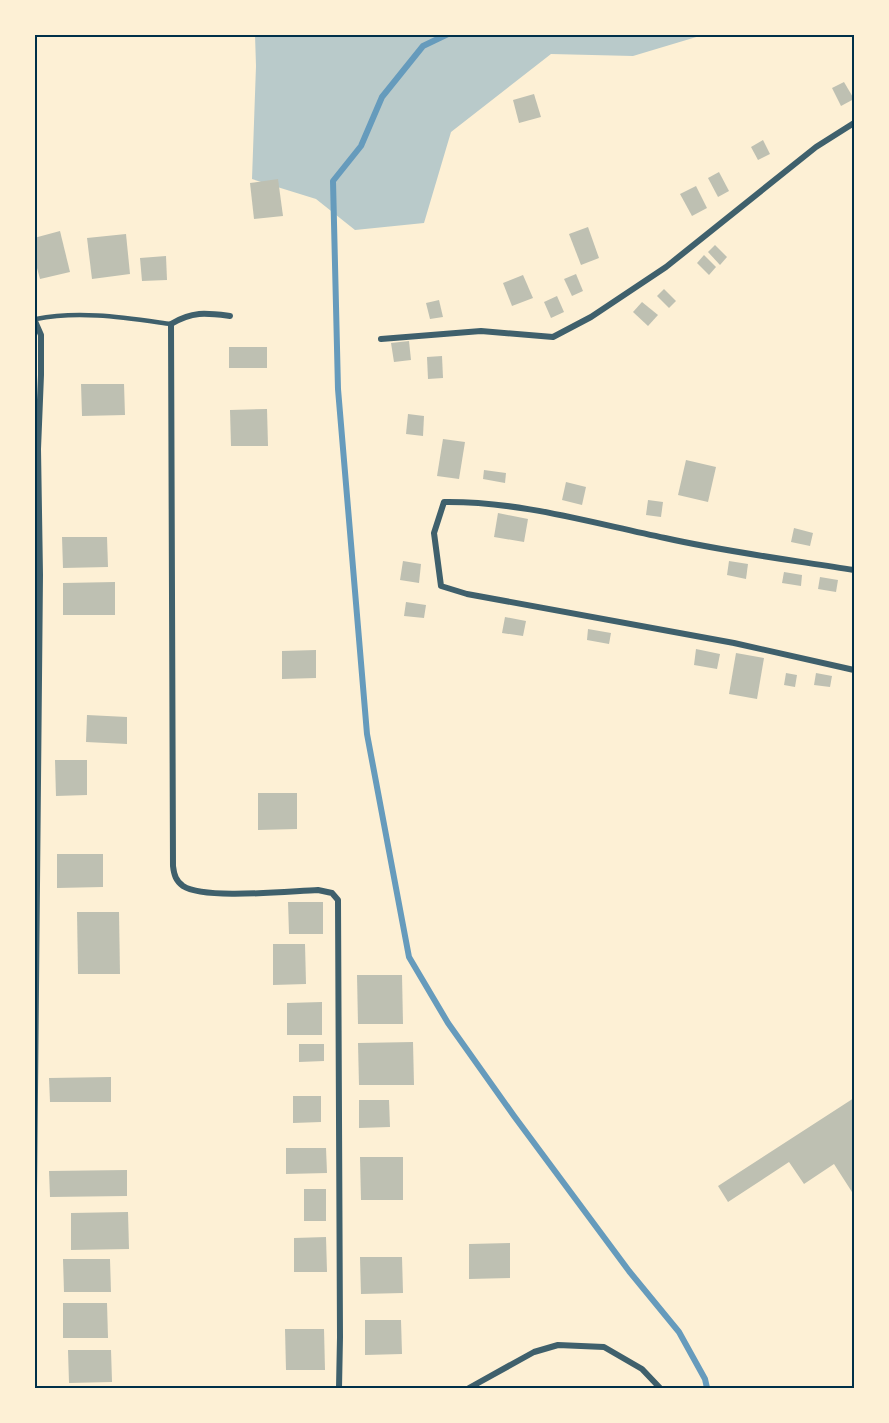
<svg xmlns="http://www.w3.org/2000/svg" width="889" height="1423" font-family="'Sofia Sans Condensed',sans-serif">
  <rect width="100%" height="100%" fill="#fdf0d5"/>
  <polygon fill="#b9caca" points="255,35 703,35 633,56 551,54 451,132 424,223 355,230 316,199 252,179 256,66"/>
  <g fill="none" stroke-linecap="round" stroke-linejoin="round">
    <polyline stroke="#669bbc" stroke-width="6" points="448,34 423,46 382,97 361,146 333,181 338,389 367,734 409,957 448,1023 514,1116 629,1271 679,1332 705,1379 707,1388"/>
  </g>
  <g fill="#bec0b2">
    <polygon points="844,82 854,99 841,106 832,88"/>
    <polygon points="534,94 541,117 519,123 513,100"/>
    <polygon points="763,140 770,154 758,160 751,147"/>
    <polygon points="719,172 729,191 718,197 708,178"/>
    <polygon points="278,179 283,216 254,219 250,183"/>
    <polygon points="696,186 707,208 692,216 680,194"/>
    <polygon points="588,227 599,258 581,265 569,234"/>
    <polygon points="60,231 70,272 40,279 34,257 34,238"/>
    <polygon points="126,234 130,274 92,279 87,238"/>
    <polygon points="715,245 727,257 720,265 708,252"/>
    <polygon points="704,255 716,267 709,275 697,263"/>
    <polygon points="166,256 167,280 142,281 140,258"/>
    <polygon points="576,274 583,291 572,296 564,279"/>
    <polygon points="523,275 533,298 512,306 503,283"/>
    <polygon points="664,289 676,301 669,308 657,296"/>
    <polygon points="557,296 564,312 551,318 544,302"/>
    <polygon points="439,300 443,317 430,319 426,303"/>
    <polygon points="642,302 658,315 648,326 633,312"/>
    <polygon points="409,341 411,360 394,362 391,343"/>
    <rect x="229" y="347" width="38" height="21"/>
    <polygon points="442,356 443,378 428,379 427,357"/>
    <polygon points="81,384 124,384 125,415 82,416"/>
    <polygon points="267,409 268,446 231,446 230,410"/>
    <polygon points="408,414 424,416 423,436 406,434"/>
    <polygon points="443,439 465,442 459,479 437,476"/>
    <polygon points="686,460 716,467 708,502 678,495"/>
    <polygon points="484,470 506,473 505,483 483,479"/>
    <polygon points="566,482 586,487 582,505 562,500"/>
    <polygon points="648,500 663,502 661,517 646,515"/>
    <polygon points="498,513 528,519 524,542 494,537"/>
    <polygon points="794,528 813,533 810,546 791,542"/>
    <polygon points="62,537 107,537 108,567 63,568"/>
    <polygon points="403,561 421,564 419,583 400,580"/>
    <polygon points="729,561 748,564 746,579 727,575"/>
    <polygon points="784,572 802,575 801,586 782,583"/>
    <polygon points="820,577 838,580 836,592 818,589"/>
    <polygon points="115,582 115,615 63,615 63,583"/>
    <polygon points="406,602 426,605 424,618 404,616"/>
    <polygon points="505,617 526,621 523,636 502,633"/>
    <polygon points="588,629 611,633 609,644 587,640"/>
    <polygon points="696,649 720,654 717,669 694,665"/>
    <polygon points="316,650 316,678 282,679 282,651"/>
    <polygon points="736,653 764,658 757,699 729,694"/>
    <polygon points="786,673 797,675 795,687 784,685"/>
    <polygon points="816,673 832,676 830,687 814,685"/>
    <polygon points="87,715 127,717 127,744 86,742"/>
    <polygon points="55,760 87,760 87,795 56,796"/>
    <polygon points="258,793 297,793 297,829 258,830"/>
    <polygon points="57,854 103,854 103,887 57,888"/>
    <polygon points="288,902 323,902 323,934 289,934"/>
    <polygon points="77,912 119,912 120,974 78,974"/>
    <polygon points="273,944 305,944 306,984 273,985"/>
    <polygon points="357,975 402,975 403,1024 358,1024"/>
    <polygon points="322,1002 322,1035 287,1035 287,1003"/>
    <polygon points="413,1042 414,1085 359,1085 358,1043"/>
    <polygon points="299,1044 324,1044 324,1061 299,1062"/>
    <polygon points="111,1077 111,1102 50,1102 49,1078"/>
    <polygon points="293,1096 321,1096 321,1122 293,1123"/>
    <polygon points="854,1098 854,1191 852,1192 834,1164 804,1184 789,1162 728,1202 718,1186"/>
    <polygon points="359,1100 389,1100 390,1127 359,1128"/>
    <polygon points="286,1148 326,1148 327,1173 286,1174"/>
    <polygon points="360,1157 403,1157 403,1200 361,1200"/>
    <polygon points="127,1170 127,1196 50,1197 49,1171"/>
    <rect x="304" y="1189" width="22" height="32"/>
    <polygon points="128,1212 129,1249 71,1250 71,1213"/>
    <polygon points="326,1237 327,1272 294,1272 294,1238"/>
    <polygon points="510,1243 510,1278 469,1279 469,1244"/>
    <polygon points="360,1257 402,1257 403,1293 361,1294"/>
    <polygon points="63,1259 110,1259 111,1292 64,1292"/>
    <polygon points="63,1303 107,1303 108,1338 63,1338"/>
    <polygon points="365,1320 401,1320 402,1354 365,1355"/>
    <polygon points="285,1329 324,1329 325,1370 286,1370"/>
    <polygon points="68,1350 111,1350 112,1382 69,1383"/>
  </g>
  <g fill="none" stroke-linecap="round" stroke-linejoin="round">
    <path stroke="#3f606c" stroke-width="4.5" d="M36,319C80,310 127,318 171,324"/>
    <g stroke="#3f606c" stroke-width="6">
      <path d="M230,316C206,313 193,311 171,324L173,866C174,875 176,881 183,886C204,900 289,891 318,890L332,893L338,900L340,1337L339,1388"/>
      <polyline points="34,319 41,335 41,375 38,449 40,575 34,1194"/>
      <polyline points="381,339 481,331 553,337 591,317 666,267 816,147 854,123"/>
      <path d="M854,570C791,560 727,552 665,538C592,523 519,501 444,502L434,533L441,586L467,594L734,643L854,670"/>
      <polyline points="469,1388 534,1352 558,1345 604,1347 642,1369 660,1388"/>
    </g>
  </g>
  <rect width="889" height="1423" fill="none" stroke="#fdf0d5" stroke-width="72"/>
  <rect x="36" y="36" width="817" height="1351" fill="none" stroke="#003049" stroke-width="2"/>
</svg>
